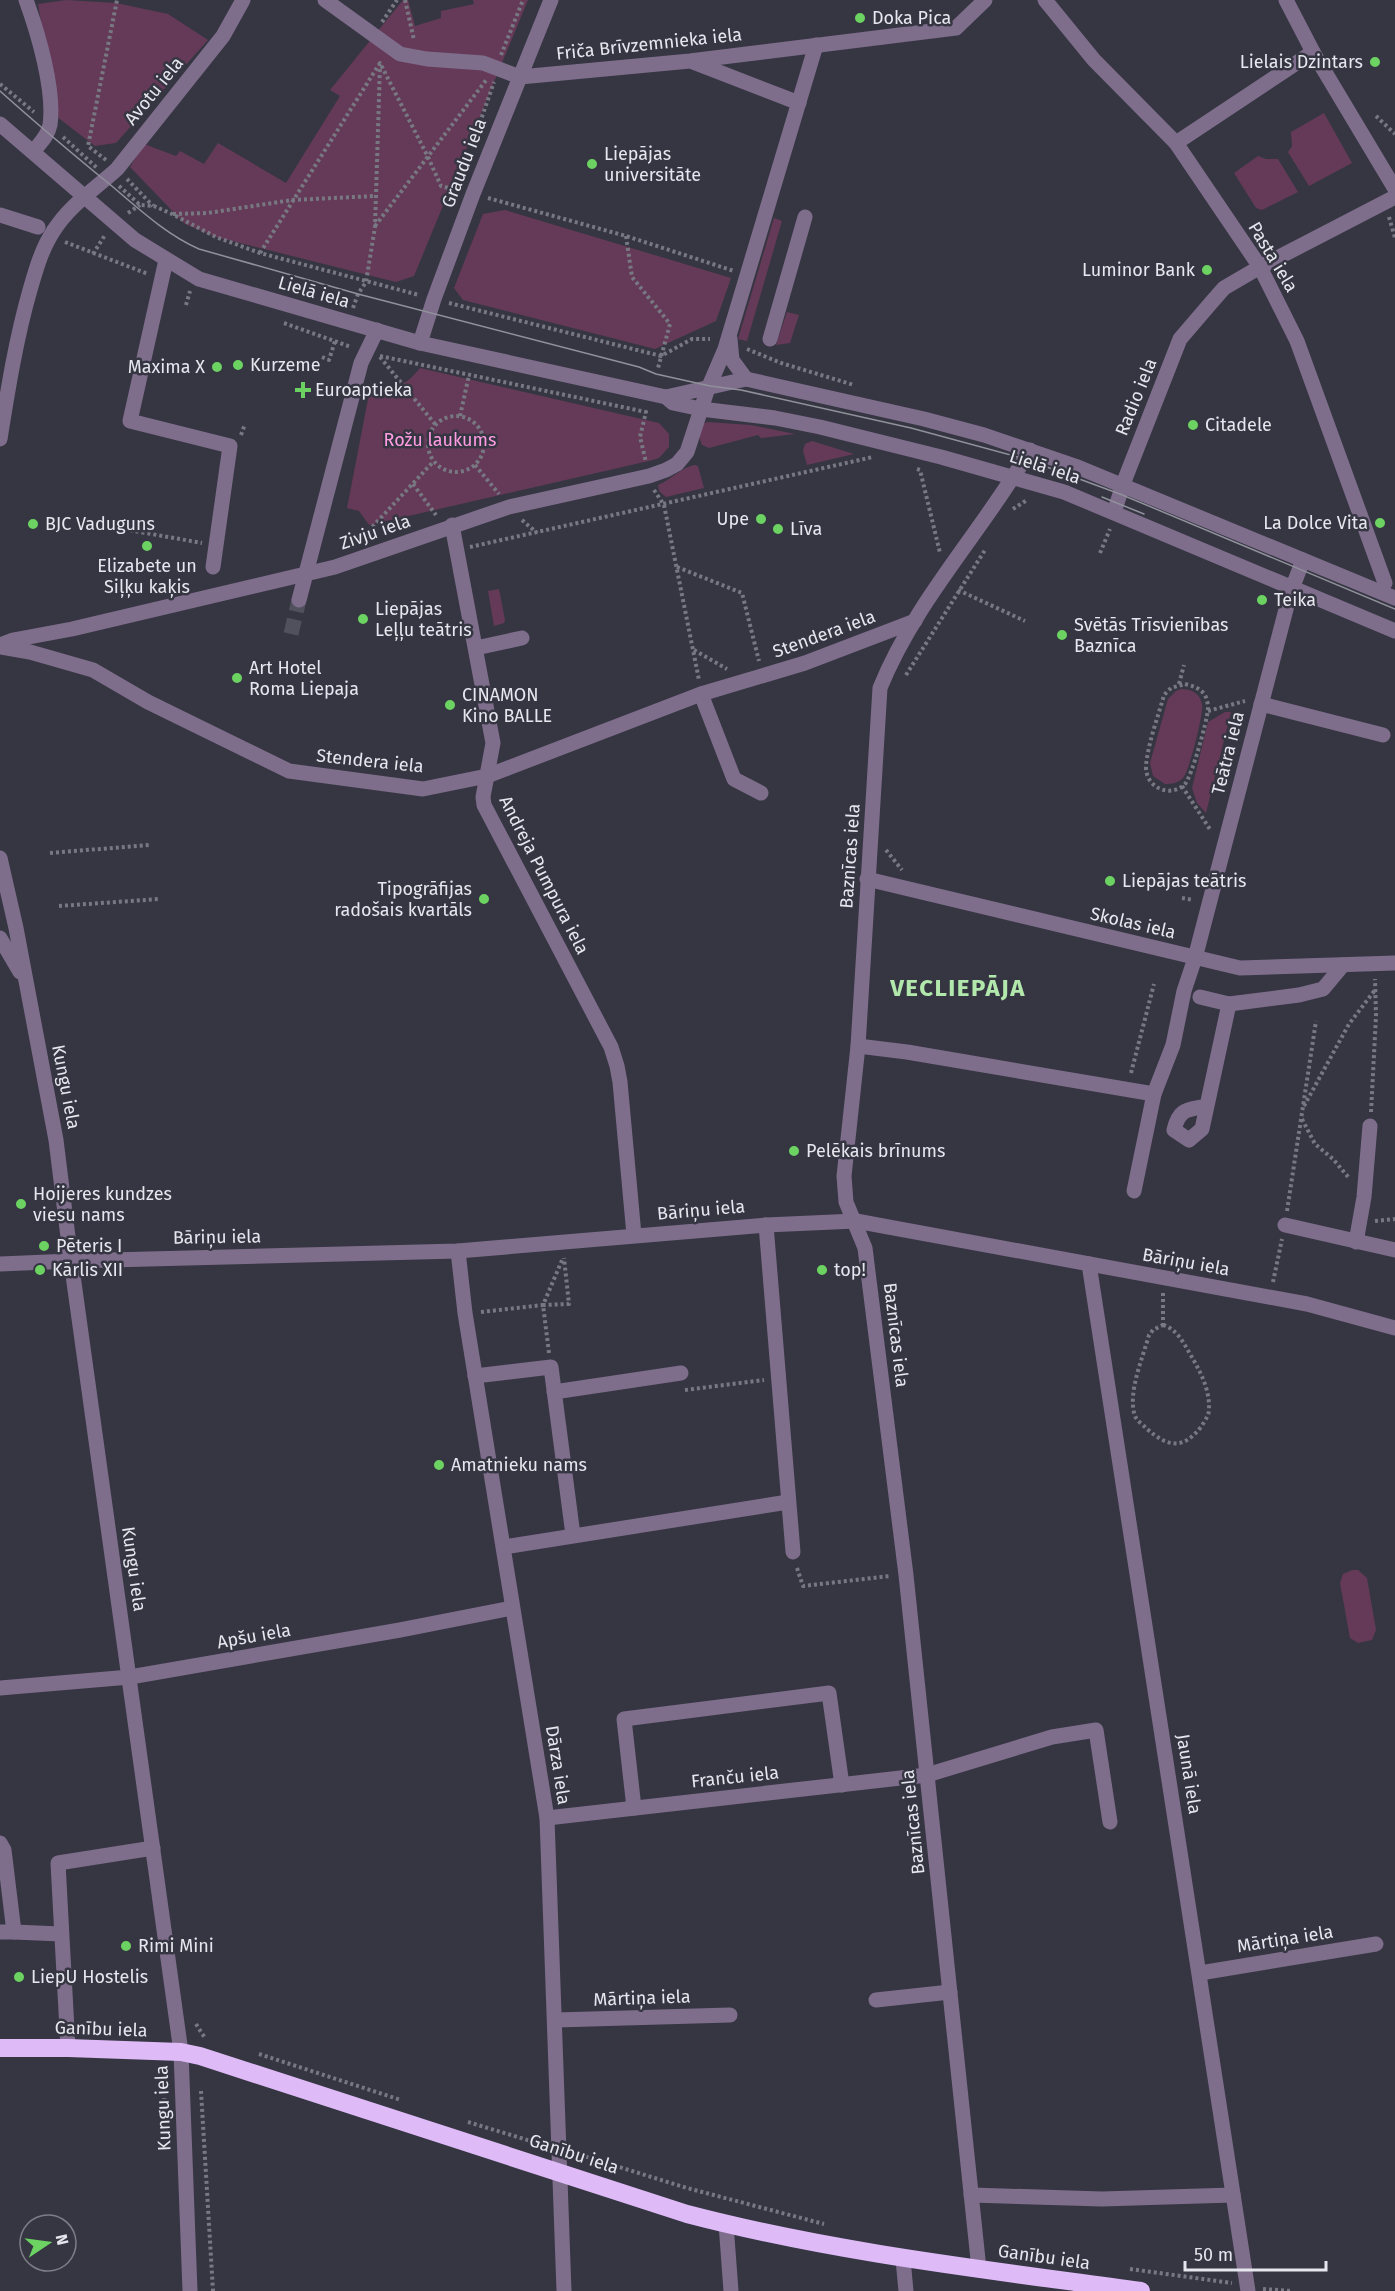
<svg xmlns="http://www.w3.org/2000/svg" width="1395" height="2291" font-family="'Fira Sans',sans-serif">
  <rect width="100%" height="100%" fill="#353642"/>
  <g fill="#653a58">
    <polygon points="66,0 116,3 168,14 208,40 116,143 95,146 57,117 38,4"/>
    <polygon points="403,0 408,0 415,26 441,18 441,11 474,4 473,0 528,0 414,276 396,282 216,237 185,224 130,167 144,144 176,156 180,151 204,164 218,143 286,183 340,96 330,90"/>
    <polygon points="1324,113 1352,163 1309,186 1288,152 1292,146 1291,132"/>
    <polygon points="1258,156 1266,159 1278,159 1298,192 1262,210 1256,208 1234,173"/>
    <polygon points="505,210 731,278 716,321 655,349 463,300 454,288 483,214"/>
    <polygon points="774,218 782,221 747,341 738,339"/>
    <polygon points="787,312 799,315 790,343 776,345"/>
    <path d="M420,368L659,423L669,434V447L659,458L653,460L369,525L359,511L347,508L370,389C392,392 407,385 420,368Z"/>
    <polygon points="707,422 751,425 795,434 761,438 758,435 709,448 702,445 698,434 702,424"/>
    <polygon points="812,441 854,454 807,465 803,451 805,444"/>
    <path d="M695,465L698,466L704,488L666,497L659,491L658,485C671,480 681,467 695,465Z"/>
    <polygon points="499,589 505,620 504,623 494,626 488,591"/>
    <path d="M1181,689C1191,689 1200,693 1202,704C1204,713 1189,772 1183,778C1178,783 1172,784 1165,784L1153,776L1150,763L1168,699L1176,691Z"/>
    <polygon points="1225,712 1231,712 1206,813 1197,803 1192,788 1208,722"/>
    <polygon points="1352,1570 1358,1570 1367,1578 1376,1630 1372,1640 1358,1643 1350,1638 1340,1583 1343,1574"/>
  </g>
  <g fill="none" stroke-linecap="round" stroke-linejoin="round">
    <polyline stroke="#50515c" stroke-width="15" stroke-dasharray="15 8" stroke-linecap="butt" points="291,634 299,600"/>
    <g stroke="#777882" stroke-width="4" stroke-dasharray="3 3" stroke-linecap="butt">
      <polyline points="405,0 414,40"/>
      <polyline points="382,22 397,0"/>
      <polyline points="501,55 523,0"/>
      <polyline points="0,84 34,112"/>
      <polyline points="1376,116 1395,134"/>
      <polyline points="63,137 97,168"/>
      <polyline points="474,140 494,82"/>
      <polyline points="106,160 88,146 117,0"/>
      <polyline points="127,179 153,206"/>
      <polyline points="119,186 140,205 154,206 172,214 216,237 260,253 419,295"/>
      <polyline points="488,198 626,236 734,271"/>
      <polyline points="128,213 140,205"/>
      <polyline points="173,214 208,213 292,200 375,196"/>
      <polyline points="1389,217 1395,238"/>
      <polyline points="375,226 487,79"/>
      <polyline points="626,236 632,277 670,324 658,368"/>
      <polyline points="65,242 148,274"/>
      <polyline points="260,253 380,63 428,157 441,186 457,190"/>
      <polyline points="93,254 105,235"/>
      <polyline points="449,303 661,356 692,339 710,339"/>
      <polyline points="186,305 190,291"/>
      <polyline points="353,308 358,294 366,282 375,227 380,65"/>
      <polyline points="284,323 351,347"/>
      <polyline points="747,349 781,363 854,385"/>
      <polyline points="380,356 646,412 640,437 646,462"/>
      <polyline points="322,357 329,360 335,341"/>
      <polyline points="380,357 435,424"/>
      <circle cx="456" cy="444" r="28"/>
      <polyline points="460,416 469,375"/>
      <polyline points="241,435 245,424"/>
      <polyline points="475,465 499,494"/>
      <polyline points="917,469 920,470 940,553"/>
      <polyline points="413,484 436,515"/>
      <polyline points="654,490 664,505 699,680"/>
      <polyline points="1013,509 1027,500"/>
      <polyline points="522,520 537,533"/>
      <polyline points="112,527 202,543"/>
      <polyline points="360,540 433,462"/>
      <polyline points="470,547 873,457"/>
      <polyline points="1100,553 1110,529"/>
      <polyline points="677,567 742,593 759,661"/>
      <polyline points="958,590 1025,621"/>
      <polyline points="694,650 727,669"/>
      <polyline points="906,675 985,550"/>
      <polyline points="1179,684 1184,665"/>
      <path d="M1185,684C1193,686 1200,688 1205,695C1207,699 1208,704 1208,709C1207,721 1192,776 1185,784C1170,799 1145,787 1146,766C1148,743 1158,717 1164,695L1171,688Z"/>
      <polyline points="1208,711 1245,701"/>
      <polyline points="1182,786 1211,831"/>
      <polyline points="886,850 902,870"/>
      <polyline points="50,853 149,845"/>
      <polyline points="1182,898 1193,900"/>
      <polyline points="59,906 159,899"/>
      <polyline points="1131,1073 1154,984"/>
      <polyline points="1304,1106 1349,1024 1375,990"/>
      <polyline points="1371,1112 1376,1016 1375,979"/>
      <polyline points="1302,1119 1315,1144 1333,1159 1349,1178"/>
      <polyline points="1287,1211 1316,1021"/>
      <polyline points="1375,1221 1395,1219"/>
      <polyline points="1273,1282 1282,1239"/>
      <polyline points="1163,1293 1163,1325"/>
      <polyline points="481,1312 543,1305 563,1258"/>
      <path d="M1163,1325C1178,1329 1185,1346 1193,1359C1202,1375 1210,1391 1209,1411C1208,1417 1204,1422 1201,1427C1183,1450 1168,1447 1147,1429C1143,1425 1137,1421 1135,1416C1127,1394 1143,1357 1149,1335L1153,1330Z"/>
      <polyline points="549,1353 543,1305 569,1304 564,1258"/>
      <polyline points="685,1390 764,1380"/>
      <polyline points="797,1568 803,1586 890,1576"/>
      <polyline points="196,2024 205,2038"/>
      <polyline points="259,2054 401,2100"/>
      <polyline points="164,2086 165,2136"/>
      <polyline points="201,2091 213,2291"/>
      <polyline points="468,2122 544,2145"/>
      <polyline points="574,2153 687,2188 824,2224"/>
      <polyline points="1130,2269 1232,2283"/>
      <polyline points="1263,2289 1292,2291"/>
    </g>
    <g stroke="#7f6d8c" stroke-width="15">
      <path d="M26,0C38,33 55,90 50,125C48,136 39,144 33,152"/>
      <polyline points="325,0 400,54 427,59 483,63 520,77 690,61 956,28 985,0"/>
      <polyline points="1045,0 1094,60 1176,143 1260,267 1297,341 1385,583"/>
      <polyline points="1286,0 1313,52 1395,189"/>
      <polyline points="693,62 799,103"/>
      <polyline points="0,124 135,240 199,279 420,343 666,397 673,403 701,409 775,418 820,427 941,457 1064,492 1395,631"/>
      <polyline points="1176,143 1313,52"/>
      <polyline points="0,215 38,227"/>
      <polyline points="166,260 130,421 230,446 213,567"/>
      <polyline points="730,339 732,360 746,379"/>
      <polyline points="770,339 805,217"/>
      <polyline points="420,343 434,299 473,194 551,0"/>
      <polyline points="666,397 746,379 924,419 984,435 1075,466 1395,598"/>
      <path d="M0,439C8,389 16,339 30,290C36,269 42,248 54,230C71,204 95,189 117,169L223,36L243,0"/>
      <polyline points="1114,512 1125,479 1180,339 1210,304 1224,288 1260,267 1395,197"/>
      <polyline points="452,525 493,743 483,797 484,805 611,1047 617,1066 620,1082 634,1235"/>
      <polyline points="299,600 361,363 377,330"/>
      <polyline points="0,645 13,640 72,629 335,567 509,507 649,476 666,470 677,464 687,452 707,391 725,349 816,45"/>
      <polyline points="0,647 30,652 93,670 148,702 289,771 423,789 487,776 701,694 805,663 915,621"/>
      <polyline points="476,648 522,638"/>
      <polyline points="701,694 734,779 761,793"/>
      <polyline points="1261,704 1383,735"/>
      <polyline points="0,858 16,928 56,1140 71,1261 181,2052 190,2291"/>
      <polyline points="867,879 1240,968 1395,963"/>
      <polyline points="0,938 20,972"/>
      <polyline points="1200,997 1229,1004 1299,995 1323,989 1343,965"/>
      <polyline points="858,1046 907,1052 1154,1094 1173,1045 1184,991 1195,958 1290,594 1303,560"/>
      <path d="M1207,1106C1188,1110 1179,1108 1174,1130L1189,1140L1202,1129L1229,1004"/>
      <polyline points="1134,1191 1154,1094"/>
      <polyline points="766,1225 793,1552"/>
      <polyline points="1285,1225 1395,1250"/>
      <polyline points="1356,1242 1364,1197 1370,1126"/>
      <polyline points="458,1251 465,1313 547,1818 564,2291"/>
      <polyline points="0,1264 71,1261 458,1251 766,1225 856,1221 1307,1304 1395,1328"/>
      <polyline points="1089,1264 1248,2291"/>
      <polyline points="475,1376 551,1367 573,1535"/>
      <polyline points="554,1392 681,1373"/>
      <polyline points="504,1547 788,1502"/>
      <polyline points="0,1688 130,1677 400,1630 512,1608"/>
      <polyline points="634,1808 624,1719 829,1693 842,1785"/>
      <polyline points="547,1818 927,1775 1052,1737 1096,1730 1110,1822"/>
      <polyline points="0,1843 4,1850 14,1932 0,1932"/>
      <polyline points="14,1932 61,1934"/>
      <polyline points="1200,1973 1376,1944"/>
      <polyline points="876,2000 950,1992"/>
      <polyline points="556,2020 730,2015"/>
      <polyline points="68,2048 58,1863 153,1848"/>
      <polyline points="971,2195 1102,2199 1233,2195"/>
      <polyline points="726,2224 731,2291"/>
      <polyline points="903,2259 906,2291"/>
      <path d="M979,2269L906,1575L865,1248L846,1202L844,1176L858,1046L880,688C915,601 983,530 1030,450"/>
    </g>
    <path stroke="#debaf7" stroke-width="18" d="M0,2048H68L181,2052L200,2056L687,2214C836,2253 989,2270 1141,2291"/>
    <g stroke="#90919b" stroke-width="1.5">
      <path d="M0,91C37,124 75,156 113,187C140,210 167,235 199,249L358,294L639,367L656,374L710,386L741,390L911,428L1025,459L1120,494L1395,609"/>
      <polyline points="1102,497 1144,514"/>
    </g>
  </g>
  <g fill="#6cd362" stroke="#353642" stroke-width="2">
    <circle cx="860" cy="18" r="6"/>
    <circle cx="1375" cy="62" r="6"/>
    <circle cx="592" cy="164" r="6"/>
    <circle cx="1207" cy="270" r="6"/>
    <circle cx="238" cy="365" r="6"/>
    <circle cx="217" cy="367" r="6"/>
    <path d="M300 381h6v6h6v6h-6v6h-6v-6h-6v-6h6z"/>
    <circle cx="1193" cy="425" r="6"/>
    <circle cx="761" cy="519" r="6"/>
    <circle cx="1380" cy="523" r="6"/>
    <circle cx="33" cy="524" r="6"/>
    <circle cx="778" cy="529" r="6"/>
    <circle cx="147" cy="546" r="6"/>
    <circle cx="1262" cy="600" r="6"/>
    <circle cx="363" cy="619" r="6"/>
    <circle cx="1062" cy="635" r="6"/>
    <circle cx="237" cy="678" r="6"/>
    <circle cx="450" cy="705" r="6"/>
    <circle cx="1110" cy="881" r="6"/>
    <circle cx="484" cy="899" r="6"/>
    <circle cx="794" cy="1151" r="6"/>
    <circle cx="21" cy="1204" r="6"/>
    <circle cx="44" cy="1246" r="6"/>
    <circle cx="40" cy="1270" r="6"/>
    <circle cx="822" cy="1270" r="6"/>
    <circle cx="439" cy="1465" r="6"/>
    <circle cx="126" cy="1946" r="6"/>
    <circle cx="19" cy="1977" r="6"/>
  </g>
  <g text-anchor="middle" stroke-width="5" stroke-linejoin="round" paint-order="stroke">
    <g font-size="18" fill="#e6e7ee" stroke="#353642" text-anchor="start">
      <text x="872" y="24">Doka Pica</text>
      <text x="1363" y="68" text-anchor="end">Lielais Dzintars</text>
      <text x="604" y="160">Liepājas<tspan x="604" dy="21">universitāte</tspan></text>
      <text x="1195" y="276" text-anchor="end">Luminor Bank</text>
      <text x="250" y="371">Kurzeme</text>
      <text x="205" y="373" text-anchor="end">Maxima X</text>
      <text x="315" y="396">Euroaptieka</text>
      <text x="1205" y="431">Citadele</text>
      <text x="749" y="525" text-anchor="end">Upe</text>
      <text x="1368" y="529" text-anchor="end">La Dolce Vita</text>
      <text x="45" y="530">BJC Vaduguns</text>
      <text x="790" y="535">Līva</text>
      <text x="147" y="572" text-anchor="middle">Elizabete un<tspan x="147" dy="21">Siļķu kaķis</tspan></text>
      <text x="1274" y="606">Teika</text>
      <text x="375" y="615">Liepājas<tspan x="375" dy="21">Leļļu teātris</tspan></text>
      <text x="1074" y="631">Svētās Trīsvienības<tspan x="1074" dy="21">Baznīca</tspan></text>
      <text x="249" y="674">Art Hotel<tspan x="249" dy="21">Roma Liepaja</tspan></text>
      <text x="462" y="701">CINAMON<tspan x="462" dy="21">Kino BALLE</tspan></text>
      <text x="1122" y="887">Liepājas teātris</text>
      <text x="472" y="895" text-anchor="end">Tipogrāfijas<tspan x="472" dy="21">radošais kvartāls</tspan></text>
      <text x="806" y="1157">Pelēkais brīnums</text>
      <text x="33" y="1200">Hoijeres kundzes<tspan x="33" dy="21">viesu nams</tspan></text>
      <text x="56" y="1252">Pēteris I</text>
      <text x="52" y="1276">Kārlis XII</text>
      <text x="834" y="1276">top!</text>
      <text x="451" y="1471">Amatnieku nams</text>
      <text x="138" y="1952">Rimi Mini</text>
      <text x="31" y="1983">LiepU Hostelis</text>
    </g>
    <g font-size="18" fill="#e6e7ee" stroke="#353642">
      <text transform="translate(649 44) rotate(-6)" y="6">Friča Brīvzemnieka iela</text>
      <text transform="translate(154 91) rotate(-51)" y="6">Avotu iela</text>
      <text transform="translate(464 163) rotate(-69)" y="6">Graudu iela</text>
      <text transform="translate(1273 257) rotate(59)" y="6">Pasta iela</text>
      <text transform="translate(314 292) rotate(16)" y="6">Lielā iela</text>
      <text transform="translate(1136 397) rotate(-68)" y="6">Radio iela</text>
      <text transform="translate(1045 467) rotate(18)" y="6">Lielā iela</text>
      <text transform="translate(375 532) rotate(-19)" y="6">Zivju iela</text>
      <text transform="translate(824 634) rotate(-20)" y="6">Stendera iela</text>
      <text transform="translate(1228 753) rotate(-76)" y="6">Teātra iela</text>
      <text transform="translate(370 761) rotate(6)" y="6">Stendera iela</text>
      <text transform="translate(850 856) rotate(-86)" y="6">Baznīcas iela</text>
      <text transform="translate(544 875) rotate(63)" y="6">Andreja Pumpura iela</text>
      <text transform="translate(1133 923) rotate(13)" y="6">Skolas iela</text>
      <text transform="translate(66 1087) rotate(79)" y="6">Kungu iela</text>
      <text transform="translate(701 1210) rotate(-5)" y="6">Bāriņu iela</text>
      <text transform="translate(217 1237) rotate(-1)" y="6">Bāriņu iela</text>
      <text transform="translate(1186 1262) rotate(10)" y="6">Bāriņu iela</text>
      <text transform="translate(896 1335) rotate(83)" y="6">Baznīcas iela</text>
      <text transform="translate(134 1569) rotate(82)" y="6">Kungu iela</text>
      <text transform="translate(254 1636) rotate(-10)" y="6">Apšu iela</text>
      <text transform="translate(558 1765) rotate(81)" y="6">Dārza iela</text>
      <text transform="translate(1189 1774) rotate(81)" y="6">Jaunā iela</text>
      <text transform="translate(735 1777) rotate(-6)" y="6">Franču iela</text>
      <text transform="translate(913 1822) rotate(-96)" y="6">Baznīcas iela</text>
      <text transform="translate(1285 1939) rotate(-9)" y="6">Mārtiņa iela</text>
      <text transform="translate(642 1998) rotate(-2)" y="6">Mārtiņa iela</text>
      <text transform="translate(101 2029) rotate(2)" y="6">Ganību iela</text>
      <text transform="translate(163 2108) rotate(-92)" y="6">Kungu iela</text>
      <text transform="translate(574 2154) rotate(18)" y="6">Ganību iela</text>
      <text transform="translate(1044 2257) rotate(8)" y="6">Ganību iela</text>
    </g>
    <g font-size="18" fill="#ff9ce2" stroke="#353642">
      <text x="440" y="446">Rožu laukums</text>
    </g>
    <g font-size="24" font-weight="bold" letter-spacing="1.5" fill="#b2e8ab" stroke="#353642">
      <text x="958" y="996">VECLIEPĀJA</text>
    </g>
  </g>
  <g transform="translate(48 2243) rotate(77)"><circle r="28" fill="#353642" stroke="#7c7d87" stroke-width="1.5"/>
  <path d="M0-4.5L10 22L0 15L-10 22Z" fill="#6cd362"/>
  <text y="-9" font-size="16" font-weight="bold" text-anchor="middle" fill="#e6e7ee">N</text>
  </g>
  <path d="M1185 2261v9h141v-9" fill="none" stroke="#e6e7ee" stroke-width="3"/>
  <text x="1194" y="2261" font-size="18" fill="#e6e7ee" stroke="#353642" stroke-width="4.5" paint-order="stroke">50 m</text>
</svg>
